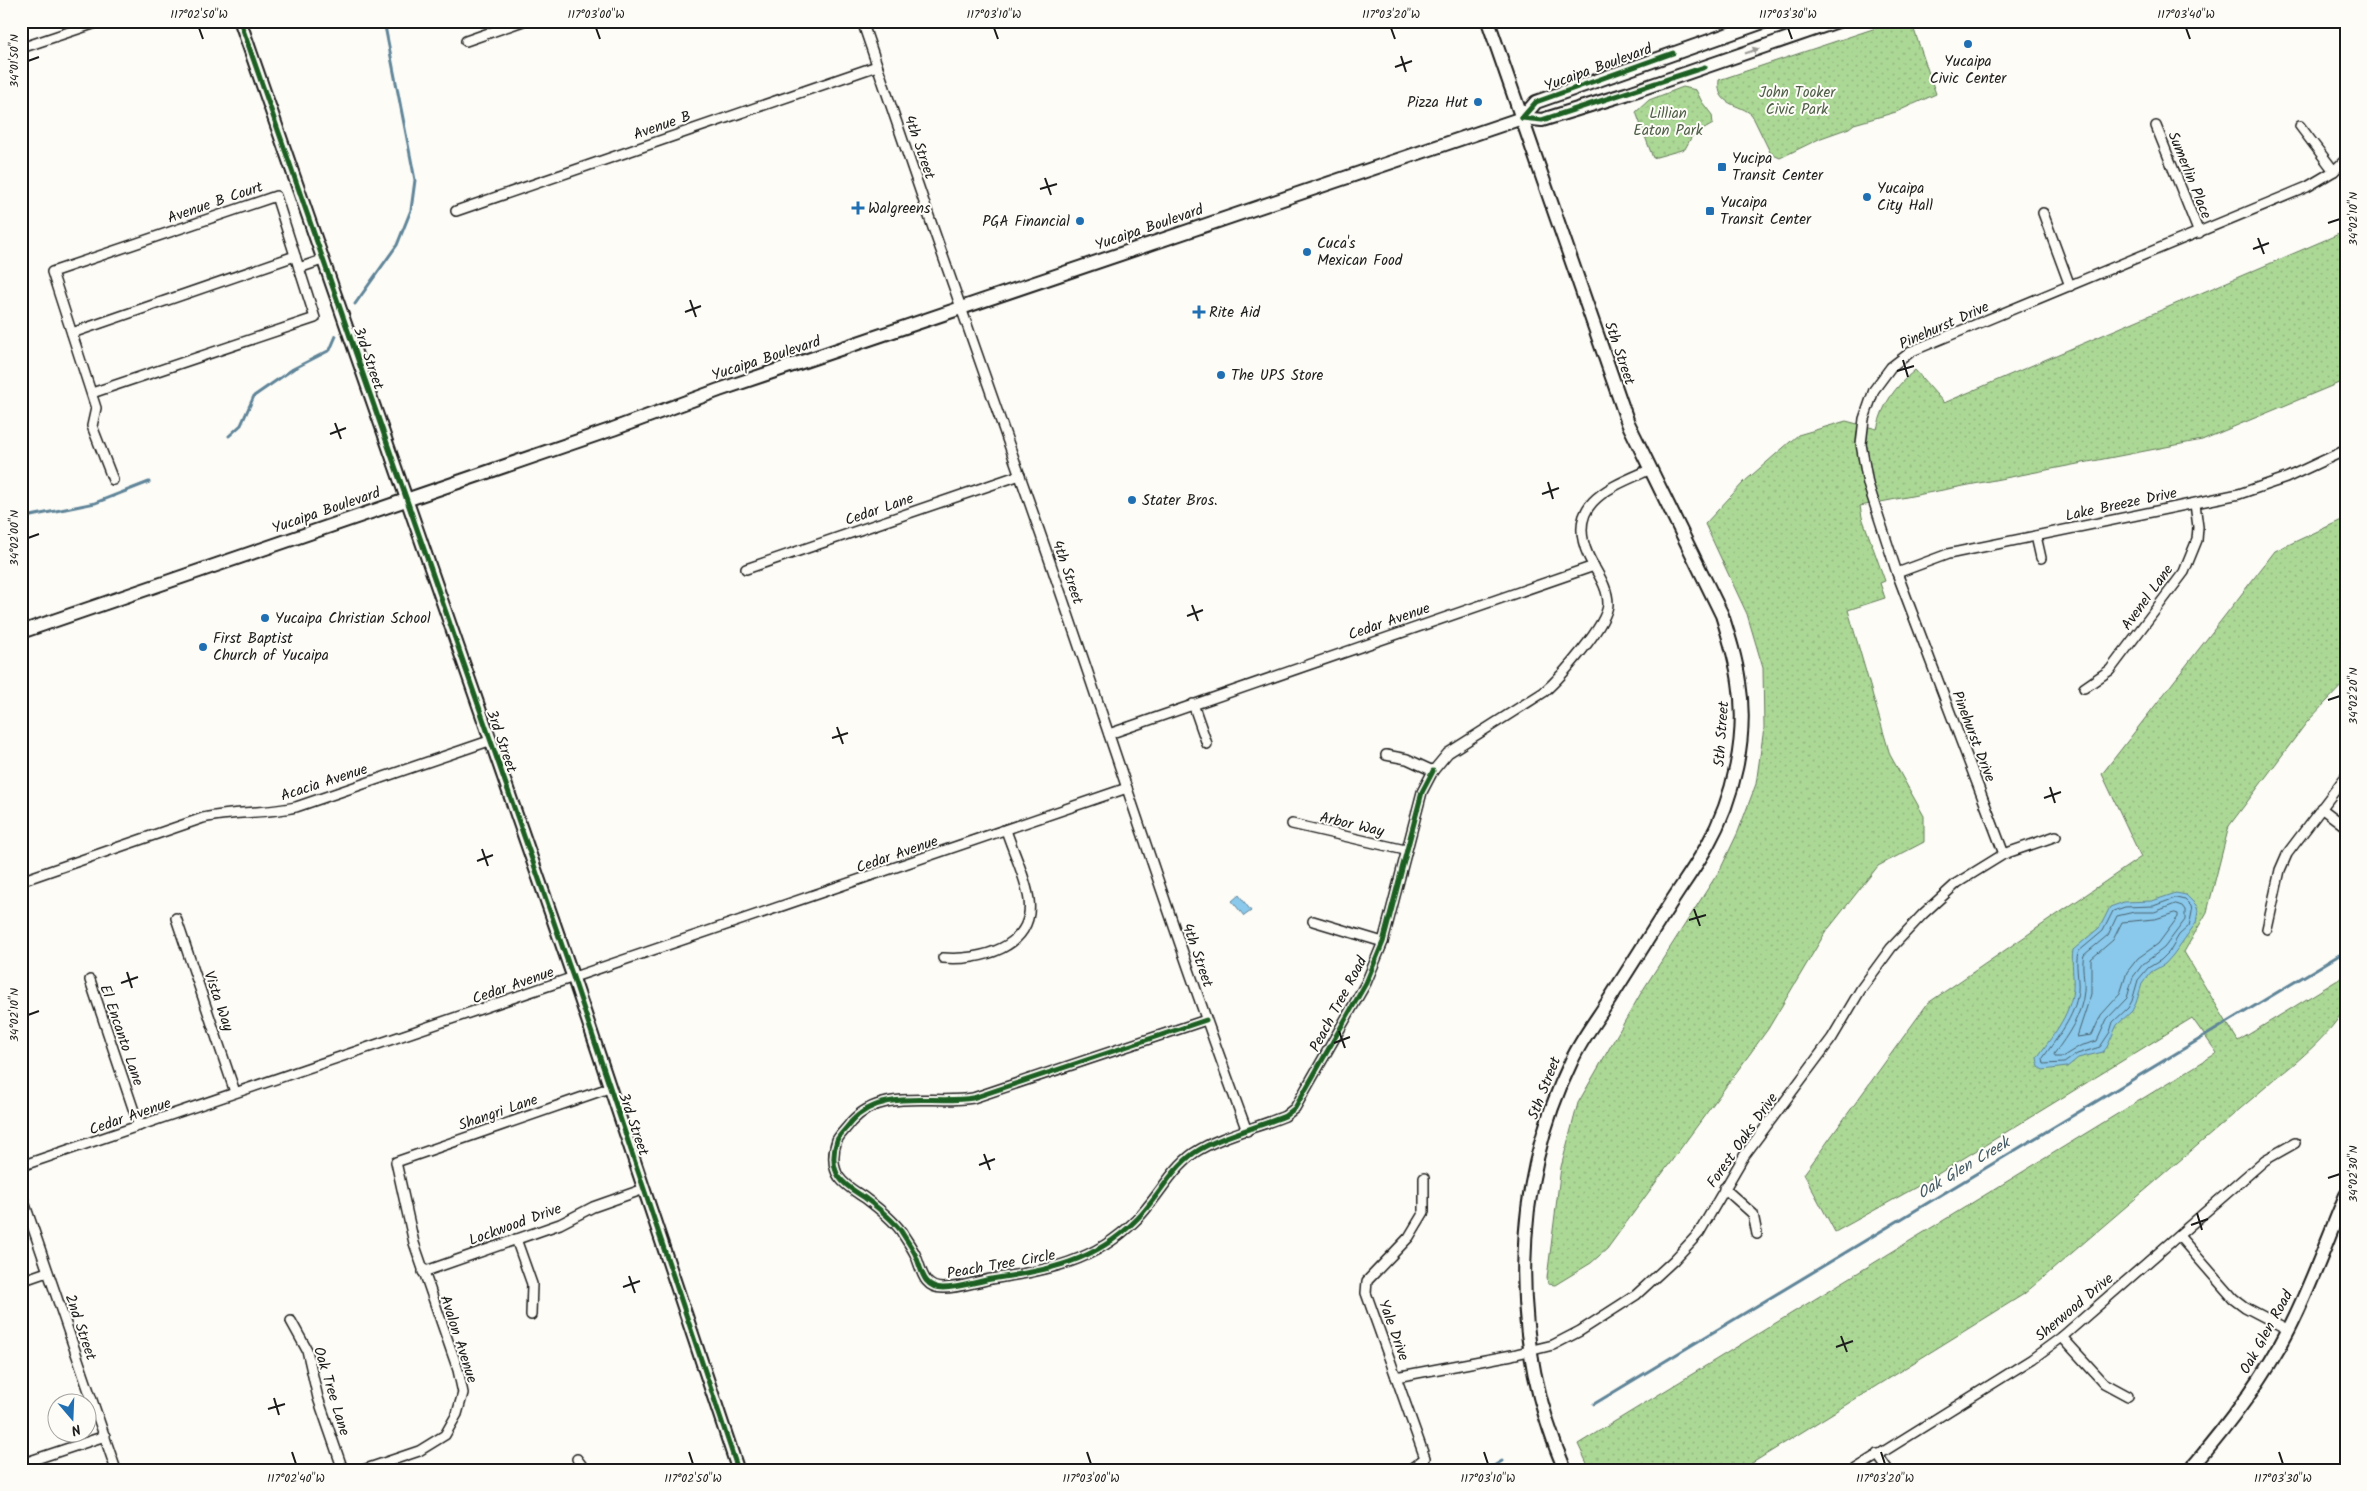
<svg xmlns="http://www.w3.org/2000/svg" width="2367" height="1491" font-family="Kalam,sans-serif">
  <defs>
    <pattern id="green-dots" width="8" height="8" patternUnits="userSpaceOnUse" patternTransform="scale(1.25)"><rect width="8" height="8" fill="#acd896"/><path d="M2 2h.1M6 6h.1" fill="none" stroke="#93b981" stroke-width="1.8" stroke-linecap="round"/></pattern>
  </defs>
  <rect width="100%" height="100%" fill="#fdfcf7"/>
  <filter id="ink" filterUnits="userSpaceOnUse"><feTurbulence type="fractalNoise" baseFrequency=".02" numOctaves="2"/><feDisplacementMap in="SourceGraphic" scale="10" xChannelSelector="R" yChannelSelector="G"/><feConvolveMatrix kernelMatrix="1 2 1 2 8 2 1 2 1" color-interpolation-filters="sRGB"/></filter>
  <g filter="url(#ink)">
    <g fill="url(#green-dots)" stroke="#647a59">
      <path d="M1897,21H1911L1936,94L1896,112L1854,124L1849,128L1821,138L1780,158L1771,154L1752,115C1740,103 1716,107 1719,80Z"/>
      <polygon points="1683,87 1696,90 1702,102 1712,115 1713,124 1692,136 1685,149 1653,158 1636,112 1649,100"/>
      <path d="M2346,231V380L2202,440L1860,506L1862,517L1885,581L1880,583L1885,598L1848,610L1890,755L1924,816V842L1878,866L1825,933L1768,1029L1607,1249L1591,1263L1555,1285L1548,1284L1547,1278L1561,1167L1578,1103L1641,993L1721,868L1738,832L1756,784L1764,728L1763,668L1747,614L1705,524L1744,482L1798,435L1846,421L1877,429C1883,403 1895,387 1915,370L1944,403Z"/>
      <path d="M2346,518V681L2307,722L2229,826L2207,912L2184,952L2238,1041L2346,975C2346,984 2347,994 2346,1003C2340,1026 2294,1065 2275,1079L2024,1294L1741,1470H1590L1578,1444L2217,1053L2192,1018L1920,1185L1835,1232L1804,1174L1928,1003L2141,857L2102,774L2275,551Z"/>
    </g>
    <g fill="#8ac9eb" stroke="#5e8498">
      <path d="M2176,893L2186,895L2196,905L2198,911L2196,923L2173,955L2165,964L2151,972L2142,984L2136,1003L2132,1011L2117,1025L2107,1047L2103,1052L2078,1058L2067,1067L2043,1070L2039,1067L2037,1058C2051,1037 2070,1017 2073,989C2074,976 2071,963 2073,950L2100,927L2110,907L2124,902L2152,901Z"/>
      <polygon points="1239,895 1251,911 1244,916 1232,901"/>
    </g>
    <g fill="none" stroke-linecap="round" stroke-linejoin="round">
      <g stroke="#48616f" stroke-width="1">
        <path d="M2176,898L2185,900L2191,906L2192,912L2189,926L2179,935L2169,952L2161,960L2148,968L2138,980L2132,1001L2128,1008L2113,1022L2110,1032L2100,1047L2077,1054L2064,1063L2044,1064L2043,1058C2057,1037 2075,1018 2078,991C2079,978 2075,964 2078,952L2103,931L2113,911L2125,907L2153,906Z"/>
        <path d="M2176,904L2182,906L2185,910V920L2164,948L2143,964L2133,977L2127,998L2107,1019L2097,1041L2080,1046L2062,1057H2055L2054,1054C2068,1035 2082,1015 2084,991C2085,979 2081,966 2084,955L2108,935L2117,916L2134,912H2154Z"/>
        <polygon points="2175,913 2178,914 2178,917 2158,944 2138,958 2127,972 2120,994 2101,1015 2092,1035 2077,1037 2091,994 2091,959 2113,940 2122,922 2155,919"/>
      </g>
      <g stroke="#5e8498" stroke-width="3">
        <polyline points="355,304 397,245 411,210 415,180 384,21"/>
        <polyline points="229,436 241,425 254,396 293,369 330,350 336,336"/>
        <polyline points="21,518 95,503 149,482"/>
        <polyline points="1594,1404 2346,951"/>
        <polyline points="1487,1470 1502,1461"/>
      </g>
      <g stroke="#1c1c1c" stroke-width="12">
        <g id="minor">
          <path d="M862,21C913,172 966,323 1019,473C1097,692 1166,914 1247,1131"/>
          <polyline points="466,41 523,21"/>
          <polyline points="21,48 102,21"/>
          <polyline points="2156,126 2199,233"/>
          <polyline points="2300,126 2334,171"/>
          <polyline points="456,211 877,66"/>
          <polyline points="2043,213 2070,286"/>
          <polyline points="299,268 322,260"/>
          <polyline points="72,333 295,256"/>
          <polyline points="92,393 315,318 276,196 52,272 96,408 92,426 113,480"/>
          <polyline points="2036,536 2041,558"/>
          <polyline points="746,569 1020,475"/>
          <polyline points="1897,573 1948,554 2239,494 2286,478 2346,450"/>
          <polyline points="2084,688 2110,670 2184,572 2197,540 2198,527 2195,504"/>
          <polyline points="1193,704 1207,744"/>
          <polyline points="1109,734 1594,566"/>
          <path d="M1386,755L1407,759L1433,771L1448,753L1544,692C1560,678 1608,624 1608,604C1608,585 1595,571 1588,555C1565,502 1611,487 1649,470"/>
          <polyline points="2321,808 2346,827"/>
          <polyline points="1292,824 1405,850"/>
          <polyline points="2004,854 1897,573 1868,484 1861,444 1864,419 1874,390 1891,367 1912,351 2307,187 2334,171 2346,159"/>
          <path d="M21,881L203,818C234,811 265,814 296,807L489,741"/>
          <polyline points="176,918 235,1092"/>
          <polyline points="1313,921 1383,942"/>
          <polyline points="2267,929 2280,870 2287,854 2346,776"/>
          <path d="M943,958C979,961 1035,948 1029,900C1026,877 1013,852 1006,830"/>
          <polyline points="90,980 139,1126"/>
          <path d="M1206,1020L973,1098C933,1105 882,1087 851,1122C847,1128 840,1134 837,1140C833,1151 832,1167 839,1177C845,1186 856,1192 865,1198C877,1207 892,1219 901,1231C905,1238 911,1246 915,1254C922,1269 922,1288 943,1288C959,1288 975,1282 991,1279C1047,1270 1093,1263 1135,1221C1156,1201 1170,1170 1194,1153C1220,1136 1256,1128 1285,1116L1295,1108L1366,983L1383,942L1422,792L1433,771"/>
          <polyline points="21,1166 1127,788"/>
          <polyline points="1724,1188 1753,1214 1757,1234"/>
          <polyline points="21,1193 116,1470"/>
          <polyline points="2179,1236 2233,1298 2245,1307 2289,1330"/>
          <polyline points="516,1239 532,1284 531,1315"/>
          <polyline points="423,1272 560,1224 593,1207 644,1189"/>
          <polyline points="21,1281 47,1272"/>
          <polyline points="291,1321 307,1350 318,1398 343,1470"/>
          <polyline points="2062,1337 2104,1383 2128,1396"/>
          <polyline points="1396,1377 1512,1355 1553,1345 1580,1331 1636,1295 1674,1260 1699,1233 1744,1156 1832,1038 1861,989 1891,948 1923,914 1957,883 2004,854 2056,836"/>
          <polyline points="1877,1454 1888,1470"/>
          <polyline points="577,1459 585,1470"/>
          <polyline points="21,1464 105,1436"/>
          <polyline points="363,1470 419,1451 445,1435 457,1414 463,1393 458,1370 414,1243 396,1162 609,1088"/>
          <polyline points="1409,1470 1425,1458 1366,1293 1367,1281 1409,1237 1424,1212 1424,1178"/>
          <polyline points="1854,1470 2032,1359 2062,1337 2265,1160 2295,1143"/>
        </g>
      </g>
      <g stroke="#1c1c1c" stroke-width="15">
        <polyline id="tertiary" points="240,21 573,977 738,1470"/>
      </g>
      <g stroke="#1c1c1c" stroke-width="16">
        <g id="secondary">
          <path d="M1488,21L1628,423L1722,615C1729,637 1736,659 1739,682C1748,736 1734,798 1707,846C1696,866 1682,885 1670,904C1650,935 1631,966 1611,997C1598,1018 1582,1038 1572,1060C1510,1188 1509,1340 1565,1470"/>
          <polyline points="1522,118 1536,102 1766,21"/>
          <polyline points="21,632 613,429 719,390 1522,118 1542,120 1626,94 1838,21"/>
          <path d="M2190,1470C2227,1427 2263,1380 2289,1329C2311,1286 2327,1240 2346,1195"/>
        </g>
      </g>
      <use href="#minor" stroke="#fdfcf7" stroke-width="9"/>
      <use href="#tertiary" stroke="#fdfcf7" stroke-width="11"/>
      <use href="#secondary" stroke="#fdfcf7" stroke-width="12"/>
      <g stroke="#fdfcf7" stroke-width="8">
        <g id="cycleway">
          <polyline points="240,21 573,977 738,1470"/>
          <polyline points="1522,118 1542,120 1705,67"/>
          <polyline points="1522,118 1536,102 1673,53"/>
          <path d="M1206,1020L973,1098C933,1105 882,1087 851,1122C847,1128 840,1134 837,1140C833,1151 832,1167 839,1177C845,1186 856,1192 865,1198C877,1207 892,1219 901,1231C905,1238 911,1246 915,1254C922,1269 922,1288 943,1288C959,1288 975,1282 991,1279C1047,1270 1093,1263 1135,1221C1156,1201 1170,1170 1194,1153C1220,1136 1256,1128 1285,1116L1295,1108L1366,983L1383,942L1422,792L1433,771"/>
        </g>
      </g>
      <use href="#cycleway" stroke="#1b5e20" stroke-width="5"/>
    </g>
    <defs><path id="oneway-solid" d="M-6-.8H1V-3.2L6.5 0L1 3.2V.8H-6Z" transform="scale(1.25)"/></defs>
    <use fill="#989794" href="#oneway-solid" transform="translate(1752 51) rotate(-19)"/>
  </g>
  <path fill="none" stroke="#1c1c1c" stroke-width="2" d="M199,28L203,39M596,28L600,39M994,28L998,39M1391,28L1395,39M1788,28L1792,39M2186,28L2190,39M1401,56L1406,72M28,61L39,57M1395,67L1412,61M1045,178L1051,195M1040,189L1057,184M2328,223L2340,219M2258,238L2264,254M2253,249L2269,243M690,300L696,317M685,312L701,306M1903,360L1908,377M1897,371L1914,366M335,423L341,439M330,434L346,428M1548,482L1553,499M1542,494L1559,488M28,538L39,534M1192,605L1198,621M1187,616L1203,610M2328,700L2340,696M837,727L843,744M832,738L848,733M2050,787L2055,803M2044,798L2061,792M482,849L488,866M477,861L493,855M1694,909L1700,926M1689,920L1706,915M127,972L132,988M121,983L138,977M28,1015L39,1011M1339,1031L1345,1048M1334,1043L1350,1037M984,1154L990,1170M979,1165L995,1159M2328,1178L2340,1174M2197,1213L2202,1230M2191,1225L2208,1219M629,1276L635,1293M623,1287L640,1281M1841,1336L1847,1352M1836,1347L1853,1341M274,1398L279,1415M268,1409L285,1404M292,1452L296,1464M689,1452L693,1464M1087,1452L1091,1464M1484,1452L1488,1464M1881,1452L1885,1464M2279,1452L2283,1464"/>
  <g fill="#1f6fb2" stroke="#fdfcf7" stroke-width="2">
    <circle cx="1968" cy="44" r="5"/>
    <circle cx="1478" cy="102" r="5"/>
    <rect x="1717" y="162" width="10" height="10" rx="2.5"/>
    <circle cx="1867" cy="197" r="5"/>
    <path d="M855.5 200.5h5v5h5v5h-5v5h-5v-5h-5v-5h5z"/>
    <rect x="1705" y="206" width="10" height="10" rx="2.5"/>
    <circle cx="1080" cy="221" r="5"/>
    <circle cx="1307" cy="252" r="5"/>
    <path d="M1196.5 304.5h5v5h5v5h-5v5h-5v-5h-5v-5h5z"/>
    <circle cx="1221" cy="375" r="5"/>
    <circle cx="1132" cy="500" r="5"/>
    <circle cx="265" cy="618" r="5"/>
    <circle cx="203" cy="647" r="5"/>
  </g>
  <g text-anchor="middle" stroke-width="4" stroke-linejoin="round" paint-order="stroke">
    <g font-size="15" fill="#1c1c1c" stroke="#fdfcf7" text-anchor="start">
      <text x="1968" y="66" text-anchor="middle">Yucaipa<tspan x="1968" dy="17">Civic Center</tspan></text>
      <text x="1468" y="107" text-anchor="end">Pizza Hut</text>
      <text x="1732" y="163">Yucipa<tspan x="1732" dy="17">Transit Center</tspan></text>
      <text x="1877" y="193">Yucaipa<tspan x="1877" dy="17">City Hall</tspan></text>
      <text x="1720" y="207">Yucaipa<tspan x="1720" dy="17">Transit Center</tspan></text>
      <text x="868" y="213">Walgreens</text>
      <text x="1070" y="226" text-anchor="end">PGA Financial</text>
      <text x="1317" y="248">Cuca's<tspan x="1317" dy="17">Mexican Food</tspan></text>
      <text x="1209" y="317">Rite Aid</text>
      <text x="1231" y="380">The UPS Store</text>
      <text x="1142" y="505">Stater Bros.</text>
      <text x="275" y="623">Yucaipa Christian School</text>
      <text x="213" y="643">First Baptist<tspan x="213" dy="17">Church of Yucaipa</tspan></text>
    </g>
    <g font-size="15" fill="#1c1c1c" stroke="#fdfcf7">
      <text transform="translate(1598 67) rotate(-20)" y="5">Yucaipa Boulevard</text>
      <text transform="translate(662 125) rotate(-19)" y="5">Avenue B</text>
      <text transform="translate(920 147) rotate(71)" y="5">4th Street</text>
      <text transform="translate(2190 175) rotate(68)" y="5">Sumerlin Place</text>
      <text transform="translate(215 202) rotate(-19)" y="5">Avenue B Court</text>
      <text transform="translate(1149 227) rotate(-19)" y="5">Yucaipa Boulevard</text>
      <text transform="translate(1944 325) rotate(-24)" y="5">Pinehurst Drive</text>
      <text transform="translate(1620 353) rotate(71)" y="5">5th Street</text>
      <text transform="translate(369 358) rotate(71)" y="5">3rd Street</text>
      <text transform="translate(766 358) rotate(-18)" y="5">Yucaipa Boulevard</text>
      <text transform="translate(2121 504) rotate(-12)" y="5">Lake Breeze Drive</text>
      <text transform="translate(879 509) rotate(-19)" y="5">Cedar Lane</text>
      <text transform="translate(326 510) rotate(-19)" y="5">Yucaipa Boulevard</text>
      <text transform="translate(1068 572) rotate(71)" y="5">4th Street</text>
      <text transform="translate(2147 597) rotate(-54)" y="5">Avenel Lane</text>
      <text transform="translate(1389 621) rotate(-19)" y="5">Cedar Avenue</text>
      <text transform="translate(1721 734) rotate(-86)" y="5">5th Street</text>
      <text transform="translate(1974 736) rotate(69)" y="5">Pinehurst Drive</text>
      <text transform="translate(502 741) rotate(71)" y="5">3rd Street</text>
      <text transform="translate(324 782) rotate(-18)" y="5">Acacia Avenue</text>
      <text transform="translate(1352 824) rotate(13)" y="5">Arbor Way</text>
      <text transform="translate(897 854) rotate(-19)" y="5">Cedar Avenue</text>
      <text transform="translate(1198 955) rotate(71)" y="5">4th Street</text>
      <text transform="translate(513 985) rotate(-19)" y="5">Cedar Avenue</text>
      <text transform="translate(219 1001) rotate(71)" y="5">Vista Way</text>
      <text transform="translate(1338 1004) rotate(-62)" y="5">Peach Tree Road</text>
      <text transform="translate(122 1035) rotate(71)" y="5">El Encanto Lane</text>
      <text transform="translate(1544 1088) rotate(-69)" y="5">5th Street</text>
      <text transform="translate(498 1112) rotate(-19)" y="5">Shangri Lane</text>
      <text transform="translate(130 1116) rotate(-19)" y="5">Cedar Avenue</text>
      <text transform="translate(634 1124) rotate(71)" y="5">3rd Street</text>
      <text transform="translate(1742 1140) rotate(-55)" y="5">Forest Oaks Drive</text>
      <text transform="translate(515 1224) rotate(-20)" y="5">Lockwood Drive</text>
      <text transform="translate(1001 1264) rotate(-10)" y="5">Peach Tree Circle</text>
      <text transform="translate(2074 1307) rotate(-40)" y="5">Sherwood Drive</text>
      <text transform="translate(81 1327) rotate(71)" y="5">2nd Street</text>
      <text transform="translate(1394 1330) rotate(70)" y="5">Yale Drive</text>
      <text transform="translate(2266 1332) rotate(-61)" y="5">Oak Glen Road</text>
      <text transform="translate(459 1339) rotate(72)" y="5">Avalon Avenue</text>
      <text transform="translate(332 1391) rotate(73)" y="5">Oak Tree Lane</text>
    </g>
    <g font-size="15" fill="#4e5e47" stroke="#fdfcf7">
      <text x="1797" y="97">John Tooker<tspan x="1797" dy="17">Civic Park</tspan></text>
      <text x="1668" y="118">Lillian<tspan x="1668" dy="17">Eaton Park</tspan></text>
    </g>
    <g font-size="16" font-style="italic" fill="#425964" stroke="#fdfcf7">
      <text transform="translate(1963 1167) rotate(-31)" y="6">Oak Glen Creek</text>
    </g>
  </g>
  <rect width="2367" height="1491" fill="none" stroke="#fdfcf7" stroke-width="55"/>
  <g transform="translate(72 1418) rotate(161)"><circle r="24" fill="#fdfcf7" stroke="#a3a29f"/>
  <path d="M0-4L9 19L0 12L-9 19Z" fill="#1f6fb2"/>
  <text y="-8" font-size="14" font-weight="bold" text-anchor="middle" fill="#1c1c1c">N</text>
  </g>
  <rect x="28" y="28" width="2312" height="1436" fill="none" stroke="#1c1c1c" stroke-width="2"/>
  <g font-size="12" text-anchor="middle" fill="#1c1c1c">
    <text x="199" y="18">117°02'50"W</text>
    <text x="596" y="18">117°03'00"W</text>
    <text x="994" y="18">117°03'10"W</text>
    <text x="1391" y="18">117°03'20"W</text>
    <text x="1788" y="18">117°03'30"W</text>
    <text x="2186" y="18">117°03'40"W</text>
    <text transform="translate(14 61) rotate(-90)" y="4">34°01'50"N</text>
    <text transform="translate(2353 219) rotate(-90)" y="4">34°02'10"N</text>
    <text transform="translate(14 538) rotate(-90)" y="4">34°02'00"N</text>
    <text transform="translate(2353 696) rotate(-90)" y="4">34°02'20"N</text>
    <text transform="translate(14 1015) rotate(-90)" y="4">34°02'10"N</text>
    <text transform="translate(2353 1174) rotate(-90)" y="4">34°02'30"N</text>
    <text x="296" y="1482">117°02'40"W</text>
    <text x="693" y="1482">117°02'50"W</text>
    <text x="1091" y="1482">117°03'00"W</text>
    <text x="1488" y="1482">117°03'10"W</text>
    <text x="1885" y="1482">117°03'20"W</text>
    <text x="2283" y="1482">117°03'30"W</text>
  </g>
</svg>
